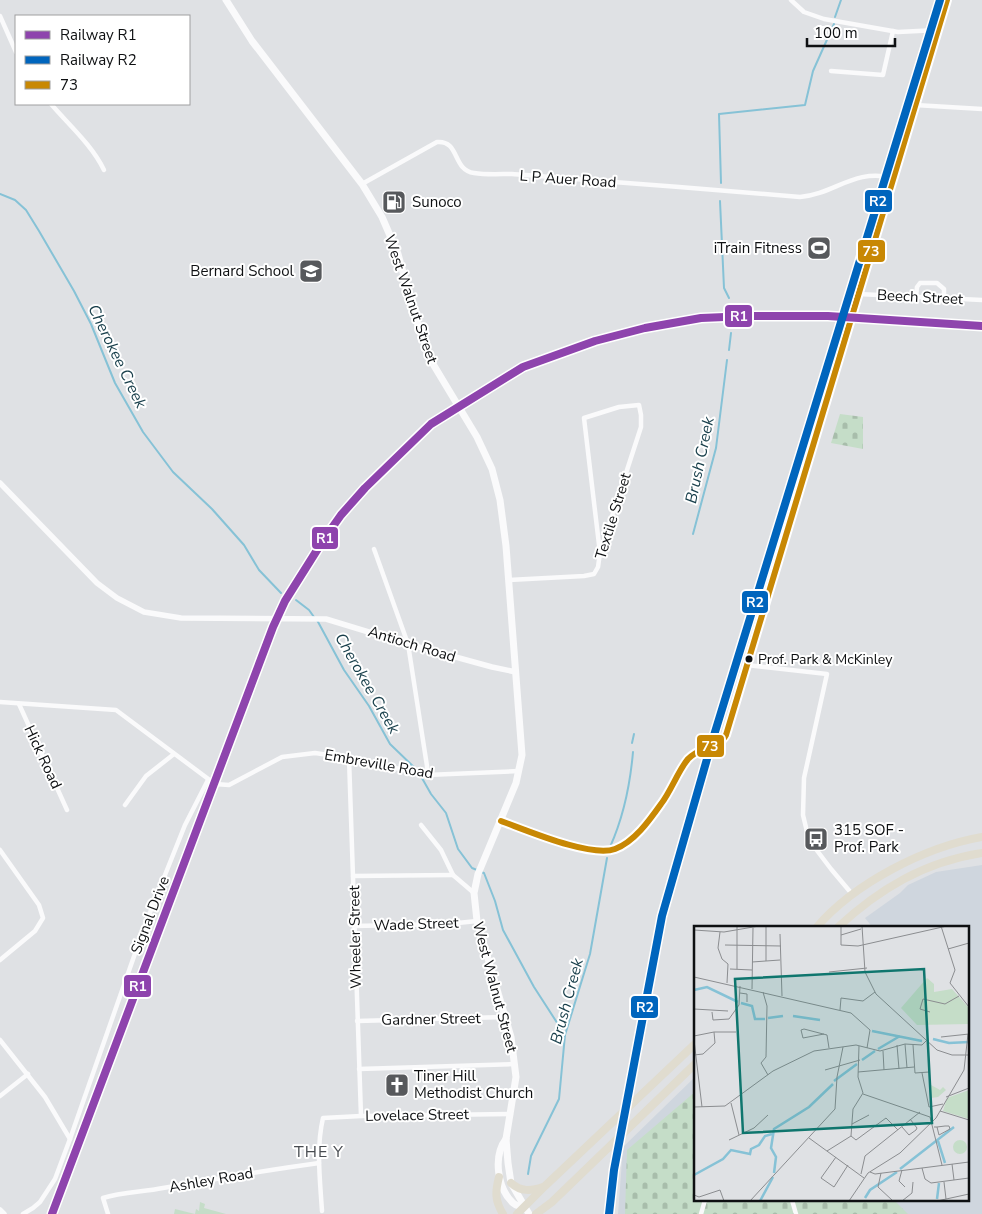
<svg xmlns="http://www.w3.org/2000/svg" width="982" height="1214" font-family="'Nunito Sans',sans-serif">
  <defs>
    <pattern id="cemetery-stones" width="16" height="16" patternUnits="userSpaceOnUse" patternTransform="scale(1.25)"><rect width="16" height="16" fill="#c5ddc8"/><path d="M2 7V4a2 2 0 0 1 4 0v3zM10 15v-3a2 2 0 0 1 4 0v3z" fill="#a8bdab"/></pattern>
  </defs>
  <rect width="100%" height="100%" fill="#dfe1e4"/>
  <polygon fill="#cfd6de" points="982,865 982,1214 618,1214 623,1147 696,1076 696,1200 968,1200 968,928 873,928 865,918 900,893 908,885 936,872"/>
  <g fill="url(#cemetery-stones)">
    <polygon points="840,414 863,417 863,449 831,443"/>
    <polygon points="696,1091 696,1200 894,1200 908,1214 625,1214 627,1150"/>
  </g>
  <polygon fill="#c5ddc8" points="200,1202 205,1204 204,1208 226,1214 174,1214 175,1209 195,1214 196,1209 199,1211"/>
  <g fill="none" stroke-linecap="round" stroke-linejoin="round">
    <g stroke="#86c2d6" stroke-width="2">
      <polyline points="835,17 841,0"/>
      <polyline points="721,183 719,114 805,105 813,71 834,24"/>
      <polyline points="0,194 15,200 26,210 39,231 74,291 91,324 115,383 143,432 173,472 212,509 244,545 259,570 281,593"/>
      <polyline points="720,201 724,288 729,298"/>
      <polyline points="729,350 731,333"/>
      <polyline points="693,534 716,448 727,360"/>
      <polyline points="296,600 309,610 314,617"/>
      <polyline points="317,620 344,670 369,706 390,744 418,771 431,794 446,813 458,849 472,868 477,870"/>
      <polyline points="632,743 634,734"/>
      <path d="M610,847C624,816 630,786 633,752"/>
      <polyline points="481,872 484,873 495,901 503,930 534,987 565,1035"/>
      <polyline points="528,1174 531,1156 559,1099 565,1035 590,954 607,858"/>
    </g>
    <g stroke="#fafafb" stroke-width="4.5">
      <polyline points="791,0 804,12 824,19 898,32 938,30"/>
      <polyline points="0,16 16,52"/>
      <polyline points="831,71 883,75 893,31"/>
      <path d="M51,104C69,125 92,145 104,170"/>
      <polyline points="915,105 982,109"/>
      <path d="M362,184L437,142C460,140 452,170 474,173C486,175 500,174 512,174C528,175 545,176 561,178C641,184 720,190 800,197C835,194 854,168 893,178"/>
      <polyline points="858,294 982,300"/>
      <polyline points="916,297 917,287 920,283 937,283 944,289 944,298"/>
      <polyline points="374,549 408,644 427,766 427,775"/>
      <polyline points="509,580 584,576 594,574 598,567 600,553 641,427 641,415 639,405 619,407 584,418 600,553"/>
      <polyline points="747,665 827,674 804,778 803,815 809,840 831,869 852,894"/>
      <polyline points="0,702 116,710 215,784 229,785 282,757 315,753 349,758 427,775 519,771"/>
      <polyline points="19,704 67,810"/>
      <polyline points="349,758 361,1116"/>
      <polyline points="125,805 146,776 174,754"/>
      <polyline points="421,825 441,850 453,875 474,893"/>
      <polyline points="0,850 39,905 43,918 35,931 0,960"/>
      <polyline points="353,876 453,875"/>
      <polyline points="354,926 448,924 477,921"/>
      <polyline points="357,1021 505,1017"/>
      <polyline points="0,1040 45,1097 70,1139"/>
      <polyline points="359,1069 515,1064"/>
      <polyline points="0,1096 28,1074"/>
      <polyline points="792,1200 796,1214"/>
      <path d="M322,1211C320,1180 316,1148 323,1118L361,1116L511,1114"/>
      <polyline points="23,1214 33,1208 40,1202 55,1179 70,1139 145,925 185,825 208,780"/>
      <path d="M108,1214L103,1198C122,1192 143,1192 163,1188C215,1179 267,1170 319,1163"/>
      <polyline points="701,1214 705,1200"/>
    </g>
    <g stroke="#fafafb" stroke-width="5.5">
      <polyline points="0,483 97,583 117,598 144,612 181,618 326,619 408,644 492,667 516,672"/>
      <path d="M501,821C526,830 591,858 615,849C634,842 649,821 661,804C671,791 678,771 688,759C700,746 719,748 726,735L947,0"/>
      <polyline points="0,1210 4,1214"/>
    </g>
    <g stroke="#fafafb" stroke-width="7">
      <polyline points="226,0 252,41 362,184 382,217 398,254 416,319 430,359 477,437 492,469 500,500 506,546 522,755 516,783 478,874 474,893 477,921 511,1037 516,1077 506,1139 508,1163 511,1183 529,1214"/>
      <path d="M506,1139C493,1156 497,1188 513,1203C516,1206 521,1206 524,1208"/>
    </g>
    <g stroke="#e0dccf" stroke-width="8">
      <path d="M816,928C854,883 925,847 982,837"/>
      <path d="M837,928C879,889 924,862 982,853"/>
      <path d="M499,1177C495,1192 495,1201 503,1214"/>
      <path d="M511,1183C521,1192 531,1191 543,1187"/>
      <polyline points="517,1214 545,1186 696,1043"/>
      <polyline points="536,1214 552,1202 696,1063"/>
    </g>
    <g stroke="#fff" stroke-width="10">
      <path id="bus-1" d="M501,821C526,830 591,858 615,849C634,842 649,821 661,804C671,791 678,771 688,759C700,746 719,748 726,735L947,0"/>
    </g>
    <use href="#bus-1" stroke="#c88804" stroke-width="6"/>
    <g stroke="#fff" stroke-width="11">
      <polyline id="rail-1" points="52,1214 273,627 285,601 324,539 341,515 365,488 431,424 523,367 595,341 645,328 701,318 749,316 828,316 982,326"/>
    </g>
    <g stroke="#fff" stroke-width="11">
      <polyline id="rail-2" points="609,1214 614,1170 662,916 711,745 940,0"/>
    </g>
    <use href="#rail-1" stroke="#8e44ad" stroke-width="8"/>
    <use href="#rail-2" stroke="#0065bd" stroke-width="8"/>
  </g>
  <defs>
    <g id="fuel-square" transform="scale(1.25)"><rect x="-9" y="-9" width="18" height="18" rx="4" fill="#57595c" stroke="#fff"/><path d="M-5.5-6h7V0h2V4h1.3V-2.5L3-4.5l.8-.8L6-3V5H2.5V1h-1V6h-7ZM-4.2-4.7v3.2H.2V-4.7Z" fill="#fff"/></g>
    <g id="stadium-square" transform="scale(1.25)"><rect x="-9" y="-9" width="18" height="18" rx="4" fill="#57595c" stroke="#fff"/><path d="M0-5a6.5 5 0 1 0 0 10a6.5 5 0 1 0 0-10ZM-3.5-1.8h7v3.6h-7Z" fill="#fff"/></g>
    <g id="school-square" transform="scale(1.25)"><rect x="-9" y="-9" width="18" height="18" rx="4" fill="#57595c" stroke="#fff"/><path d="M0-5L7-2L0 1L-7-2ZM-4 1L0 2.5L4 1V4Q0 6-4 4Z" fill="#fff"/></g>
    <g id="bus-square" transform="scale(1.25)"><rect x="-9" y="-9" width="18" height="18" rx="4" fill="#57595c" stroke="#fff"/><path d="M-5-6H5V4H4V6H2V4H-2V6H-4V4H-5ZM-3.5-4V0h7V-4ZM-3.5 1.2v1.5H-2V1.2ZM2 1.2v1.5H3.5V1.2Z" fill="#fff"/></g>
    <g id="church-square" transform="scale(1.25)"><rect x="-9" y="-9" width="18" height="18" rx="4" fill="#57595c" stroke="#fff"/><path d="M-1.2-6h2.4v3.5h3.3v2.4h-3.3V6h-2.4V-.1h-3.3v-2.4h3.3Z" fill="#fff"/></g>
  </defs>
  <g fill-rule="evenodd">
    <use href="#fuel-square" x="394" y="202"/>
    <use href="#stadium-square" x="819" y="248"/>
    <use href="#school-square" x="311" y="271"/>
    <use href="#bus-square" x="816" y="839"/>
    <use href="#church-square" x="397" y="1085"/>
  </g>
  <circle fill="#0e1012" stroke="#fff" stroke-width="2" cx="749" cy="659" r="4.5"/>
  <g text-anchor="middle" stroke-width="4" stroke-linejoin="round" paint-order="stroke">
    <g font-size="14" fill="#0e1012" stroke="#fff" text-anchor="start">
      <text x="758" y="664">Prof. Park &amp; McKinley</text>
    </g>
    <g font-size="15" fill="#0e1012" stroke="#fff">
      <text transform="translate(568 179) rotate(4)" y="5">L P Auer Road</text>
      <text transform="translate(920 297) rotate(3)" y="5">Beech Street</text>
      <text transform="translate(411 299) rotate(71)" y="5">West Walnut Street</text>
      <text transform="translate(613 516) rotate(-73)" y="5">Textile Street</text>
      <text transform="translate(412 644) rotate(17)" y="5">Antioch Road</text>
      <text transform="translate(43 757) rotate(65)" y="5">Hick Road</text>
      <text transform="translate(379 764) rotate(10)" y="5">Embreville Road</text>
      <text transform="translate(150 915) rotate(-69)" y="5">Signal Drive</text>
      <text transform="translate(416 924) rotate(-2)" y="5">Wade Street</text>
      <text transform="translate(355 937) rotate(-91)" y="5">Wheeler Street</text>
      <text transform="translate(495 987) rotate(75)" y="5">West Walnut Street</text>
      <text transform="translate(431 1019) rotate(-1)" y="5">Gardner Street</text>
      <text transform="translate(417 1115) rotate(-1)" y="5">Lovelace Street</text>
      <text transform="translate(211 1180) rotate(-10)" y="5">Ashley Road</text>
    </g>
    <g font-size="15" fill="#0e1012" stroke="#fff" text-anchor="start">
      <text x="412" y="207">Sunoco</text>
      <text x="802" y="253" text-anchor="end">iTrain Fitness</text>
      <text x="294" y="276" text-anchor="end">Bernard School</text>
      <text x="834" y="835">315 SOF -<tspan x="834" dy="17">Prof. Park</tspan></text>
      <text x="414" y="1081">Tiner Hill<tspan x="414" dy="17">Methodist Church</tspan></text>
    </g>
    <g font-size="16" font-style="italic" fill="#173e4a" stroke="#fff">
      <text transform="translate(118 356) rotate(64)" y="6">Cherokee Creek</text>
      <text transform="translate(699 460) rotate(-78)" y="6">Brush Creek</text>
      <text transform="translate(368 683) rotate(60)" y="6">Cherokee Creek</text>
      <text transform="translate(566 1001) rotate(-75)" y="6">Brush Creek</text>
    </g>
    <g font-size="16" letter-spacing="1" fill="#484c51" stroke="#fff">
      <text x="319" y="1157">THE Y</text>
    </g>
  </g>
  <g transform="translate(694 926)">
    <rect width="275" height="275" fill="#dfe1e4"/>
    <path d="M233,52L240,58V66L258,63L275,82V98L223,99L207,82Z" fill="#c5ddc8"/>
    <path d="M237,159L246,164L249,161L252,164L244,171L237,172ZM275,164V193L249,185L253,172ZM259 221a7 7 0 1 1 14 0a7 7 0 1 1-14 0Z" fill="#c5ddc8"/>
    <path fill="none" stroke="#86c2d6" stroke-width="2.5" d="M0,64L13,61L44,76M47,77L58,80L61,93H71M99,90L126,94M74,92L89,90M178,105L228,115M239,113L255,117L275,116M184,123L206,110M168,134L181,125M140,155L163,138M244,215L251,237M206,243L260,201M80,247L82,231L77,222L80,203L115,181L139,158M0,249L29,233L37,224L56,228L57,223L65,219L71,210L78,208M171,272L176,264L203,246M243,273L245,257M66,275L79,251"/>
    <path fill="none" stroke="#8b8d90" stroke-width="1" d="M147,0V19L164,20L253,0M168,0L171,46L182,68L243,124L258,129H275M247,0L261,44M0,4L30,6L65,0M26,6L24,22L28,33L34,38L33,57M86,8L88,70M147,9L167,3M31,19L87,20M254,23L275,17M72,35V0M58,36L86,34M36,43L58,44M43,43V0M261,44L256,57L275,81M135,46L173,42M0,51L157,87L176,104L173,122M58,63L59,2M69,66L73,80L72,131L67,137L74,149M46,67L53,68V76M0,83L34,85M146,84L147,72L169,75L181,66M18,86L19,94L35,93L45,79L46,60M236,86L226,83L229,73L251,78L265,70M130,108L109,112L107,104L110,103L133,109L135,122M0,110L20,106H42M247,111L275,108M0,114L8,181M211,118L213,142M203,119L205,143M219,119L221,147L235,146M189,125L190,144M0,129L9,128L21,117L20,106M131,144L166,134M164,146L220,141M228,147L235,181L249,178M169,168L236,191L248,239M252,171L275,162M37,177L45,209M0,181L31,180L79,145L120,125L162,119L186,125L211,118L228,119L233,114M246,185L275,194M158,198L175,189M208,201L215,209L222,204L223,202L216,193M240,201H243L251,200H255L256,203L245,209L243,201M157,210L162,214L192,192L204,204M115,212L170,252M35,214L60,202L74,189M133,225L157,210L159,183L169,167L164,151L165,120M142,231L127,252L140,261L154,239M258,238L260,254M228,242L231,253L237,257L275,252M208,244L205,255L211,261M176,246L181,248L275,236M187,247L184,261L199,275M167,248L171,230L226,186M250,256L252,273M0,269L5,271L26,264L30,275M56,275L141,183L143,151L149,121M155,275L174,247L206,227L242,192L270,144L274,108M208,275L218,267L219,256M243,275L275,268"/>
    <path fill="#0f766e" fill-opacity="0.15" stroke="#0f766e" stroke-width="2.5" d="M230,43L238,197L49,207L41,53Z"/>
    <rect width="275" height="275" fill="none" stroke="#0e1012" stroke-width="2.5"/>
  </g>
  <g stroke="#fff" stroke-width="2">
    <rect x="864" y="189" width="29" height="24" rx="5" fill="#0065bd"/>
    <rect x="857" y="239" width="29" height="24" rx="5" fill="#c88804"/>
    <rect x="724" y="304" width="29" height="24" rx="5" fill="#8e44ad"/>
    <rect x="311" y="526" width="28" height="24" rx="5" fill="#8e44ad"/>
    <rect x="741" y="590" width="28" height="24" rx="5" fill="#0065bd"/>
    <rect x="696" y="734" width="29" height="24" rx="5" fill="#c88804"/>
    <rect x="123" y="974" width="29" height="24" rx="5" fill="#8e44ad"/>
    <rect x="630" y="995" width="29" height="24" rx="5" fill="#0065bd"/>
  </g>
  <g font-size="14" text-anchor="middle" font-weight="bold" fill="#fff">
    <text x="878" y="206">R2</text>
    <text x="871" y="256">73</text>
    <text x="739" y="321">R1</text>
    <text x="325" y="543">R1</text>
    <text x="755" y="607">R2</text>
    <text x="710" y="751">73</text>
    <text x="138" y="991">R1</text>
    <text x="645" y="1012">R2</text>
  </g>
  <rect x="15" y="15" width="175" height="90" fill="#ffffff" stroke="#9f9fa0"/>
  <rect x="25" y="31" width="25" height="8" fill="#8e44ad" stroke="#9f9fa0"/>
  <text x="60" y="40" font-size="15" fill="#0e1012">Railway R1</text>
  <rect x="25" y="56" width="25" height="8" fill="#0065bd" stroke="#9f9fa0"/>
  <text x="60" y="65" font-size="15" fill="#0e1012">Railway R2</text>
  <rect x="25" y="81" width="25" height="8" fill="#c88804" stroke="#9f9fa0"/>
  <text x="60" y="90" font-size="15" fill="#0e1012">73</text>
  <path d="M807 38v8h88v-8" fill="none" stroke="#0e1012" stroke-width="2.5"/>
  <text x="814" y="38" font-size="15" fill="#0e1012" stroke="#ffffff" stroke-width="4" paint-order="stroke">100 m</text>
</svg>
